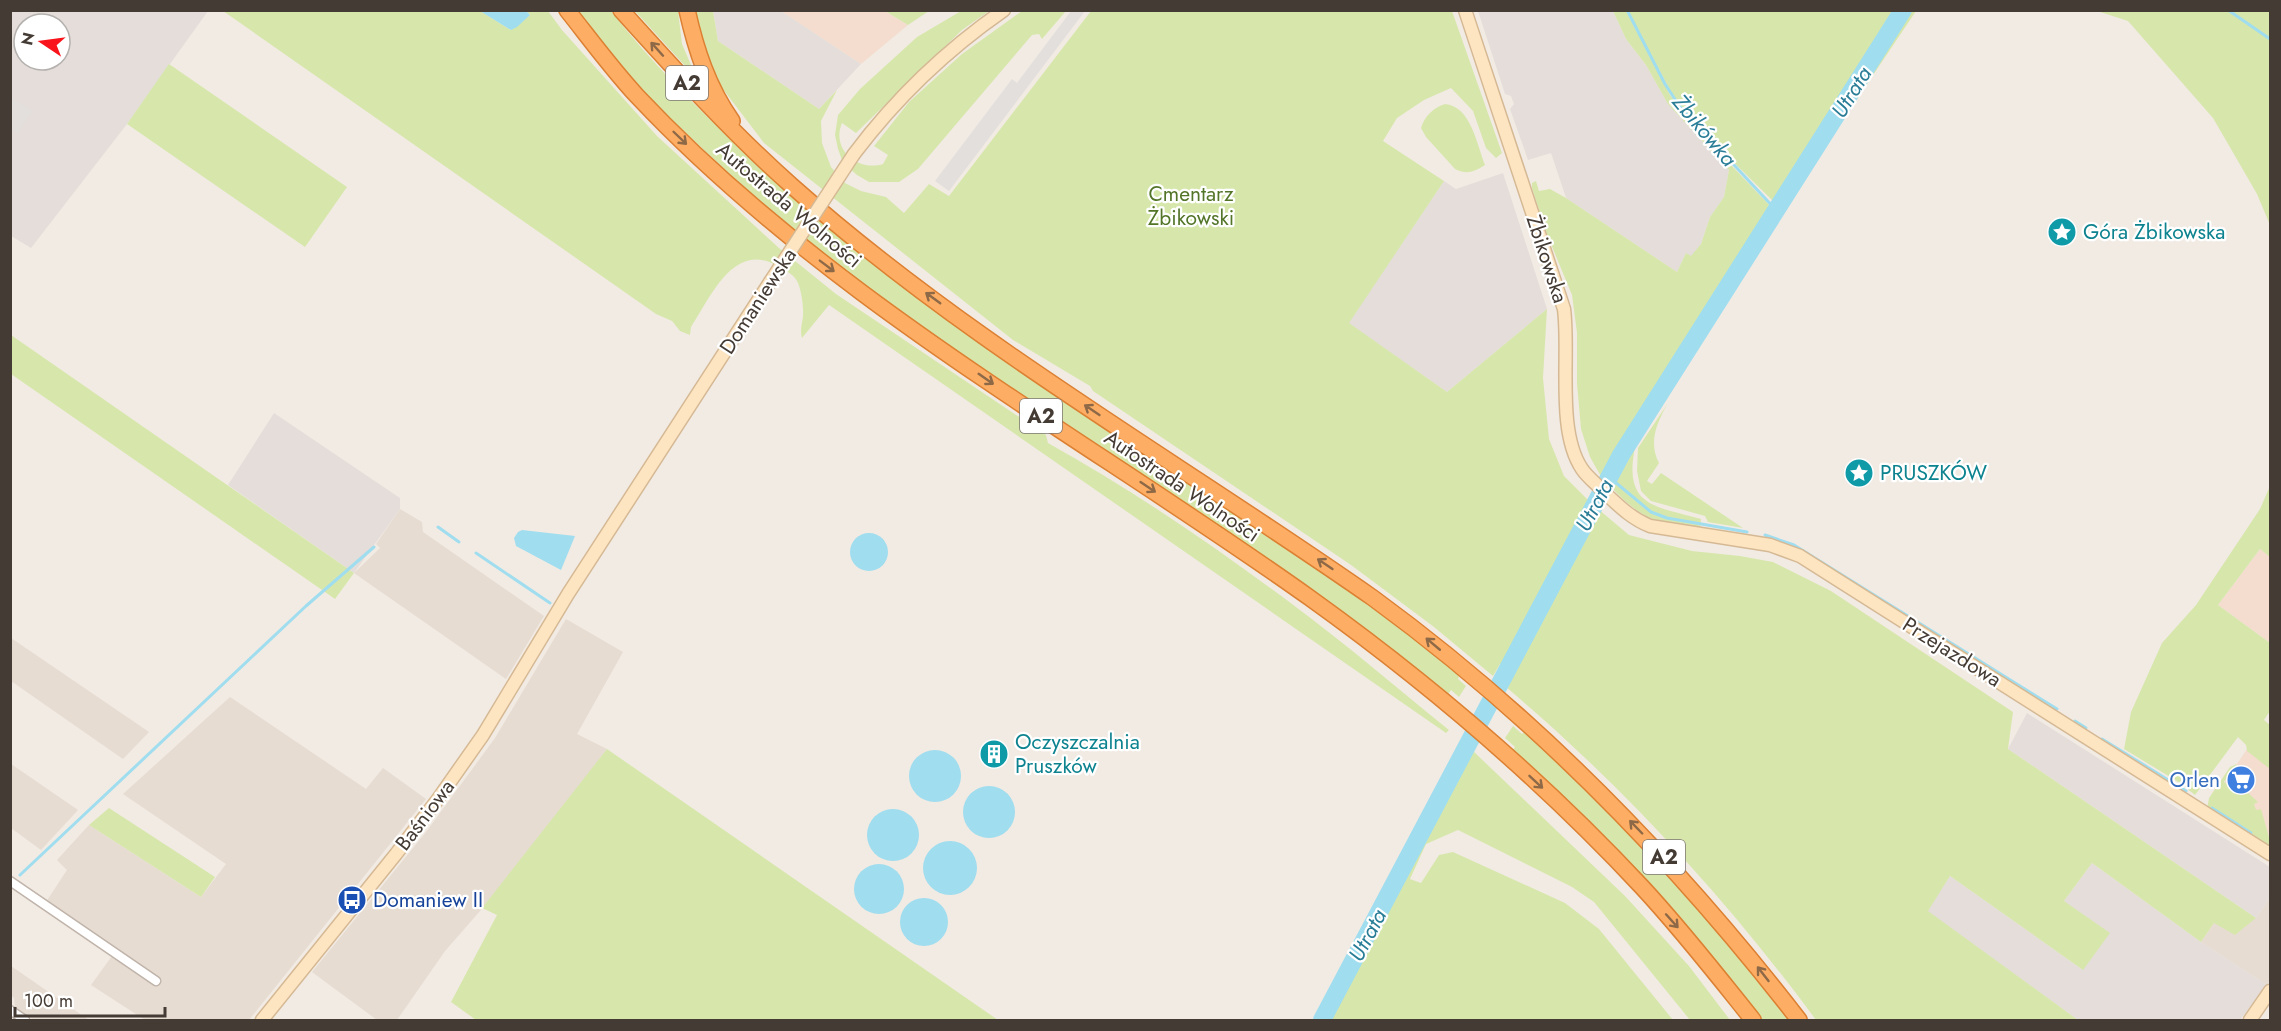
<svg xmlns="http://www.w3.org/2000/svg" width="2281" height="1031" font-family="Jost,sans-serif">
  <rect width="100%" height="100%" fill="#f2ebe4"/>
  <g fill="#e6dcd2">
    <polygon points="400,509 422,522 423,532 544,616 506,679 354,573 380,548 376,544"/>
    <polygon points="566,619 623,652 577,734 607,749 522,863 445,951 397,1020 377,1020 312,972 426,832 495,738"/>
    <polygon points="10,638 11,638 149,732 123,759 11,681"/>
    <polygon points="230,697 366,789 383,768 426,799 249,1020 145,1020 91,985 112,956 46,902 67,870 57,860 89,825 201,897 226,864 123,794"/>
    <polygon points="11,764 78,810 41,850 11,828"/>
    <polygon points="2270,898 2270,980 2267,985 2201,942 2214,923 2256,918"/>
    <polygon points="10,966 11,966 89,1020 34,1020 15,1008 14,998 11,995"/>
  </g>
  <g fill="#f4ddce">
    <polygon points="781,11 885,11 908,25 861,64"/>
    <polygon points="2260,549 2270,557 2270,643 2218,605"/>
    <polygon points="2247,749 2270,767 2270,849 2207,809"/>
  </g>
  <g fill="#e4ddd9" fill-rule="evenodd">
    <path d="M11,11H208L127,124L31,248L11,236ZM24,24H60V60H24Z"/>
    <polygon points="713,11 781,11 861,64 819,109 718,41"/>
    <polygon points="1478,11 1613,11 1626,39 1646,65 1668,104 1729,170 1724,197 1710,217 1701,244 1691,257 1686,253 1677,272 1566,198 1551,153 1528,160 1510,109 1514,104 1512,99 1511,96 1505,94"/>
    <polygon points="1503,173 1547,309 1447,392 1348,323 1444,181 1456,189"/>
    <polygon points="274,413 400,498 400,509 354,573 228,485"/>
    <polygon points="2027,713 2270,867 2270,898 2256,918 2008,749"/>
    <polygon points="2092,863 2201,942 2267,985 2240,1020 2078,1020 1927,911 1950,876 2083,970 2064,901"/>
  </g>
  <g fill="#d7e7ac">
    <path d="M223,11H480L511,30L530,15L526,11H548L562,30L657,136L779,248L836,294L1046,435L1048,443C1133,490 1214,546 1292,604C1346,644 1397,688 1449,730L1446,733L829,305L802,338C799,327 804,321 803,310C803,303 801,290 798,283C794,274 785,270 777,266C734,240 710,298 691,327L690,335L680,331L672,321L656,314Z"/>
    <path d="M578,11H611C651,62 697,108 745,153C925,322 1141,446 1344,585C1384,612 1422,644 1460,674L1458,679L1466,686L1459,697L1451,690L1447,696L1287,574L1212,521L962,355L845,271L778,219L659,108L608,50Z"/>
    <polygon points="635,11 678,11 682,44 697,79"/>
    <path d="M695,11H713L718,41L819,109L837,90L821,121L822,143L831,167L845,183L861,191L886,197L904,213L929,184L949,196L1091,11H1452L1502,153L1496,158L1486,148L1473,111L1451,88L1424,100L1397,118L1383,141L1444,181L1349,323L1447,392L1547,309L1543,378L1549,439L1564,476L1591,503L1629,535L1692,551L1740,556L1773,562L1831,591L2013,712L2008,749L2256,918L2235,935L2214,923L2201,942L2092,863L2064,901L2110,933L2083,970L1950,876L1928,911L2078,1020H1816C1726,898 1622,785 1506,687L1513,673L1500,664L1493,676L1434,627L1351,565L1093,391L1090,386L1013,340L764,143L716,80L699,38Z"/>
    <polygon points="885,11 929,11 908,25"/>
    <path d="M961,11H989L962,30L856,133L842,123C831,149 857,172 883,164L888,155L874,146L909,102L962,54L1022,11H1066L1042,39L1039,34L1032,35L918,169L899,182H869L857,175L843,163L838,149L835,135L838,115L860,89L917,37Z"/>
    <polygon points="1613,11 1626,11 1670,95 1711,144 1771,207 1639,416 1603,480 1590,457 1581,429 1577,384 1577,333 1572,295 1546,232 1532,188 1532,183 1536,181 1539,191 1550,189 1566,198 1677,272 1686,253 1691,256 1701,244 1710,217 1724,197 1729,170 1668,104 1646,65 1626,39"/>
    <polygon points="1628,11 1896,11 1774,202 1714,143 1674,98"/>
    <path d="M1908,11H1916L1841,123L1635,447C1623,507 1655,506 1701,519L1700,530C1656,523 1642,520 1610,486L1644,426Z"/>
    <polygon points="2097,11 2270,11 2270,225 2257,194 2213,118 2128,21"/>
    <polygon points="169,64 347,187 305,247 127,124"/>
    <path d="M1445,104C1471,106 1477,145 1485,165C1474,172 1467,175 1455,169L1426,137L1421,128C1424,117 1434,107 1445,104Z"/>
    <polygon points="11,335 354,573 335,599 11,374"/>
    <path d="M1668,403C1657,422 1648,442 1659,463L1647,481L1652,484L1661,473L1743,528L1708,522L1705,516L1651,501L1641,491L1637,471L1638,448Z"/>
    <polygon points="2270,486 2270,557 2260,549 2218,605 2270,643 2270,711 2264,720 2270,725 2270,769 2247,751 2246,745 2238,737 2195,795 2180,783 2124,749 2131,712 2162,643 2196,605 2260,509"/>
    <polygon points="1513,726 1522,734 1526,730 1563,763 1686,890 1791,1020 1760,1020 1512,751 1515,747 1505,738"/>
    <polygon points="607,749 998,1020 476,1020 451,1002 497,915 482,908"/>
    <polygon points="1472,750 1625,896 1689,966 1730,1020 1690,1020 1594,902 1572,887 1458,830 1426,844 1410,879 1421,883 1439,855 1453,852 1565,903 1599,929 1673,1020 1329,1020 1402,875"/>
    <polygon points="2237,764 2224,782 2243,795 2246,791 2258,802 2254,804 2256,810 2261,809 2270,841 2270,848 2207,809 2209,798 2230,767"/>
    <polygon points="109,808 215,877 201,897 89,825"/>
  </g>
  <g fill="#e2dfdc">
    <polygon points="1071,11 1085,11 949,191 935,181 1012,79 1017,83"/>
    <polygon points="10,97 32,111 17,133 11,128"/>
  </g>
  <g fill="#9fddef">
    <polygon points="480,11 526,11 530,15 517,27 511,30"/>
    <polygon points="522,530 575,536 561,570 516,546 514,538 518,532"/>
    <circle cx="869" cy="552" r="19"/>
    <circle cx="935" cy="776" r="26"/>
    <circle cx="989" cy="812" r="26"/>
    <circle cx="893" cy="835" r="26"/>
    <circle cx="950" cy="868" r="27"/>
    <circle cx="879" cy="889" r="25"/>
    <circle cx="924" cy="922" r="24"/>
  </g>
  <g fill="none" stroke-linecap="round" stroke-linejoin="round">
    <g stroke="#9fddef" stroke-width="3">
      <polyline points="1627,10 1665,84 1680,107 1776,210"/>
      <polyline points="2228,10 2270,39"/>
      <polyline points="1609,477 1651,512 1667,518 1747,532"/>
      <polyline points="438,527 459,542"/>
      <polyline points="1765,535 1794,545 2057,709"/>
      <polyline points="476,553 550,603"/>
      <polyline points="2075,721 2086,728"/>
      <polyline points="2102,739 2186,791"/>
      <polyline points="2212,808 2251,833"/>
      <polyline points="20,875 306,606 374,547"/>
    </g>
    <polyline stroke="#9fddef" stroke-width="18" points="1322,1020 1621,455 1903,10"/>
    <g stroke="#c0b4aa" stroke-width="11">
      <g id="street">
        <polyline points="10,881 156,981"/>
        <polyline points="10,1010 25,1020"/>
      </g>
    </g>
    <g stroke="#d5b995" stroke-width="15">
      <g id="secondary">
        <path d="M1465,10L1564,309C1570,355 1556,431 1582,469C1588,478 1598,485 1605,493C1619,506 1632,519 1650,526L1770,545L1800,556L2270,854"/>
        <path d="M854,154C897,97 945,51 1004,10"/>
        <polyline points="262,1020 396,854 438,799 483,735 568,594 770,282"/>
        <polyline points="2250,1020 2270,991"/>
      </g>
    </g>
    <g stroke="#dc8033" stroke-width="18">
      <g id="highway">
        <path d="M567,10C590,39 612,69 637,96C830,301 1083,436 1310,598C1430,684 1542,780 1642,887C1682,930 1717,975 1753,1020"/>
        <path d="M621,10C676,71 731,132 792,186C970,344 1179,462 1373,598C1536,717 1676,861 1799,1020"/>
        <path d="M687,10C696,50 708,87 732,121"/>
      </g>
    </g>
    <use href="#street" stroke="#fff" stroke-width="8"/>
    <use href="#secondary" stroke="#fee5c1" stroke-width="12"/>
    <use href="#highway" stroke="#fdae64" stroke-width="15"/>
    <g stroke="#d5b995" stroke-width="15" stroke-linecap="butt">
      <polyline id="secondary-bridge" points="770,282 854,154"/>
    </g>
    <use href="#secondary-bridge" stroke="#fee5c1" stroke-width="12"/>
  </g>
  <defs><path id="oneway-shaft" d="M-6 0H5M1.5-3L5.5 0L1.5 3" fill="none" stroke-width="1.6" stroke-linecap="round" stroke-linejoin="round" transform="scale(1.5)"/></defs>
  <g stroke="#8e6947">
    <use href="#oneway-shaft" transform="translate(657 49) rotate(-132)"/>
    <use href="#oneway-shaft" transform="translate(680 138) rotate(44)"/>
    <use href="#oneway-shaft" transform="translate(827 266) rotate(37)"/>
    <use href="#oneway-shaft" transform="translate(933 298) rotate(-144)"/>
    <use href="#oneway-shaft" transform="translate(986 379) rotate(35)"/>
    <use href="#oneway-shaft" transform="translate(1092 410) rotate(-146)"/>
    <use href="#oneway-shaft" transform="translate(1148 487) rotate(34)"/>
    <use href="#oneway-shaft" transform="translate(1325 564) rotate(-146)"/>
    <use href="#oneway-shaft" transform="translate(1433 644) rotate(-140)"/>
    <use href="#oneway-shaft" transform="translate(1536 782) rotate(43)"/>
    <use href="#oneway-shaft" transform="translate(1636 827) rotate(-134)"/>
    <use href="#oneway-shaft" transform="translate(1672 921) rotate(48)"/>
    <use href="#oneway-shaft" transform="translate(1763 974) rotate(-128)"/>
  </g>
  <defs>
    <g id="sight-disc" transform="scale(1.5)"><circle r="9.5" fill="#0f9aa8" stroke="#fff"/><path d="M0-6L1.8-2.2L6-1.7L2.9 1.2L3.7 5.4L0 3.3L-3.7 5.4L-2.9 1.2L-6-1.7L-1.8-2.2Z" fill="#fff"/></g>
    <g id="building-disc" transform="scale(1.5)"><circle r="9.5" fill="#0f9aa8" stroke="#fff"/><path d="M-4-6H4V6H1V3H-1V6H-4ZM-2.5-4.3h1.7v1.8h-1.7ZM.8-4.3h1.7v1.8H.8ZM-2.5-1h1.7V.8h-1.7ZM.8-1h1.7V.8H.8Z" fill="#fff"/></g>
    <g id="supermarket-disc" transform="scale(1.5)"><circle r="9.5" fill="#3f7fe0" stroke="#fff"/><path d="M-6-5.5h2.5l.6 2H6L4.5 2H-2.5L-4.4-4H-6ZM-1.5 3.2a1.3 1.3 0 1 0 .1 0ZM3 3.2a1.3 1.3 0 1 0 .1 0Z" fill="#fff"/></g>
    <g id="bus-disc" transform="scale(1.5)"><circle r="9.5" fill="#1a4fb4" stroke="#fff"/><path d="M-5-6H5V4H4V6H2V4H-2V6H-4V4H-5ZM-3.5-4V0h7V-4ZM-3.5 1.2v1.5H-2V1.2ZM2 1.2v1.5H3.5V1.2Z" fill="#fff"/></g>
  </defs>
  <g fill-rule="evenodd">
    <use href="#sight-disc" x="2062" y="232"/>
    <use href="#sight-disc" x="1859" y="473"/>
    <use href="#building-disc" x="994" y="754"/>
    <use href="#supermarket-disc" x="2241" y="780"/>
    <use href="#bus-disc" x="352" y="900"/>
  </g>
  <g text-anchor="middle" stroke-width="4.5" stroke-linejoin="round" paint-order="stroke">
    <g fill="#fff" stroke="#7c7671" stroke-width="1.5">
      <rect x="666" y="66" width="42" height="34" rx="4.5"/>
      <rect x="1020" y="399" width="42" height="34" rx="4.5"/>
      <rect x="1643" y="840" width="42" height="34" rx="4.5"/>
    </g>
    <g font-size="20" font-weight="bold" fill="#443b34">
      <text x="687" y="90">A2</text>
      <text x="1041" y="423">A2</text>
      <text x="1664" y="864">A2</text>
    </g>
    <g font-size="21" fill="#537528" stroke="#fff">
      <text x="1191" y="201">Cmentarz<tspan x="1191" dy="24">Żbikowski</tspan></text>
    </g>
    <g font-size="21" fill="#443b34" stroke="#fff">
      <text transform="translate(789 205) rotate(40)" y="7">Autostrada Wolności</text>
      <text transform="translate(1547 259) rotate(72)" y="7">Żbikowska</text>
      <text transform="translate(758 301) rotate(-57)" y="7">Domaniewska</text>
      <text transform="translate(1182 486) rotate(34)" y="7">Autostrada Wolności</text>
      <text transform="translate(1952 652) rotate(32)" y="7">Przejazdowa</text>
      <text transform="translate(425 815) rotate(-53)" y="7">Baśniowa</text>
    </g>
    <g font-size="21" fill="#0d838f" stroke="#fff" text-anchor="start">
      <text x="2083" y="239">Góra Żbikowska</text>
      <text x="1880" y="480">PRUSZKÓW</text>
      <text x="1015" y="749">Oczyszczalnia<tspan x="1015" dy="24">Pruszków</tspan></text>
    </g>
    <g font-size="21" fill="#366cbe" stroke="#fff" text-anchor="end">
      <text x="2220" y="787">Orlen</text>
    </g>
    <g font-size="21" fill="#164399" stroke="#fff" text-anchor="start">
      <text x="373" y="907">Domaniew II</text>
    </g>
    <g font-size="22" font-style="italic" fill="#2a7d97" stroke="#fff">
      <text transform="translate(1851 92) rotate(-58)" y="8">Utrata</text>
      <text transform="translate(1705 130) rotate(50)" y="8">Żbikówka</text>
      <text transform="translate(1594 505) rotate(-62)" y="8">Utrata</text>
      <text transform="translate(1367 935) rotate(-62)" y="8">Utrata</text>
    </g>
  </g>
  <rect width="2281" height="1031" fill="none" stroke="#443b34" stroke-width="24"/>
  <g transform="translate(42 42) rotate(283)"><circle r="28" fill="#ffffff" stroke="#b4b1ae" stroke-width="1.5"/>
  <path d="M0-4.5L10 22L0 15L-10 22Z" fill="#f9141b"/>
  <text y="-9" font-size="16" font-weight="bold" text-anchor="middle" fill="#443b34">N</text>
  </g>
  <path d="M15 1007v9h150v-9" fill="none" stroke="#443b34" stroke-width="3"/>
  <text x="24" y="1007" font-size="18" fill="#443b34" stroke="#ffffff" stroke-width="4.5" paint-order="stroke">100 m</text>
</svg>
